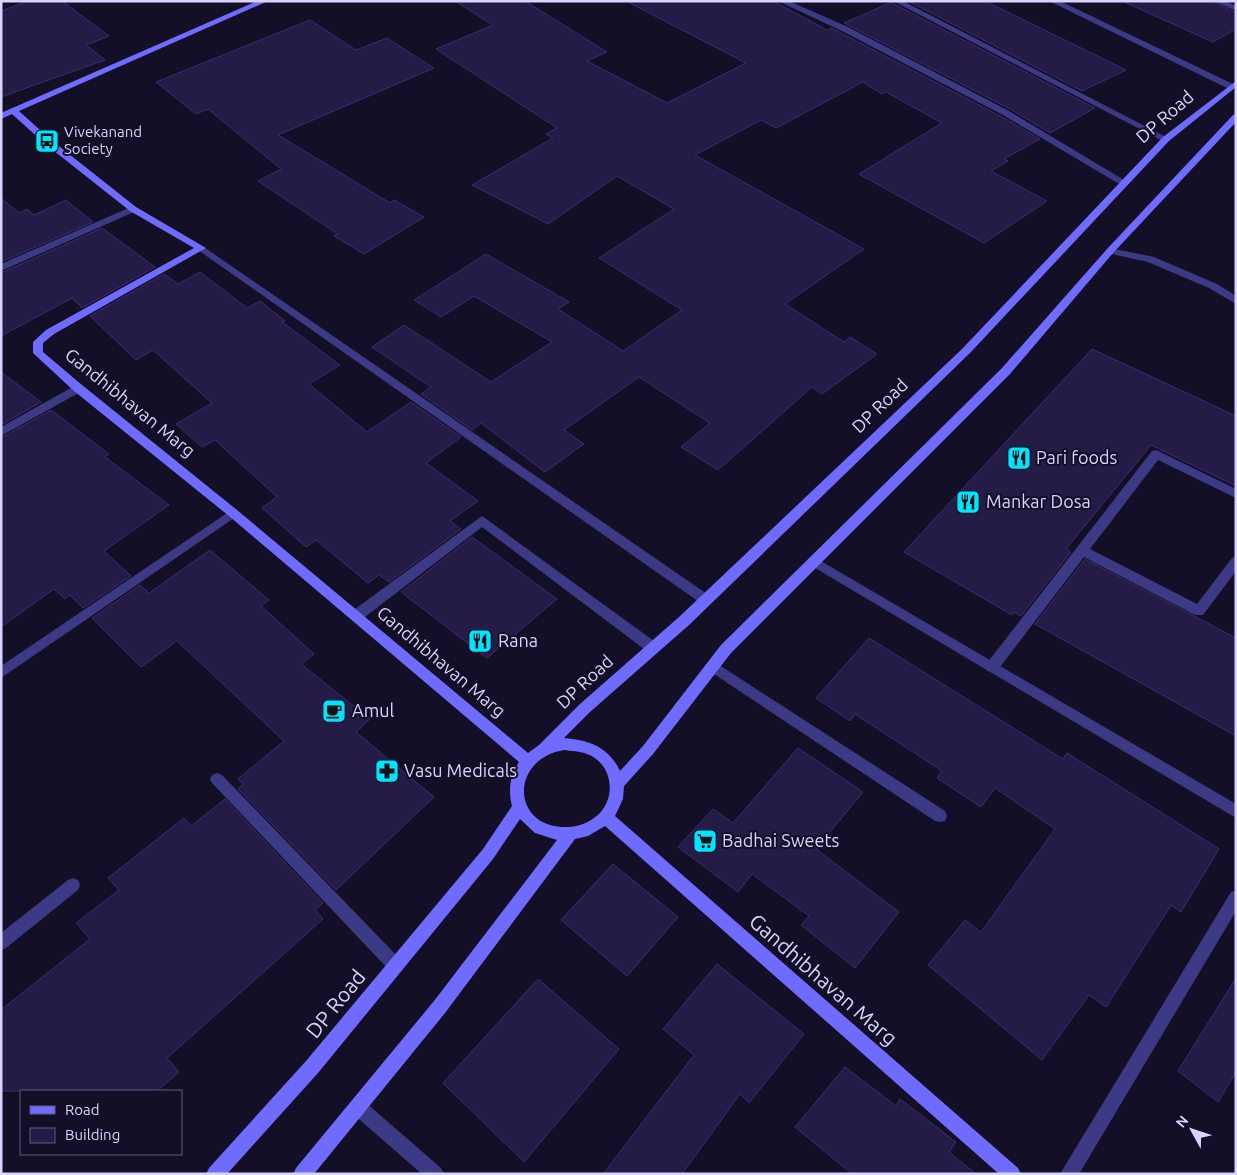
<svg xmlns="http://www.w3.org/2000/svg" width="1237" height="1175" font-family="Ubuntu,sans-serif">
  <rect width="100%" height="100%" fill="#130f26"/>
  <g fill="#241b47" stroke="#3b2d73">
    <polygon points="28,1 62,1 109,36 86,45 105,60 1,97 1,11"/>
    <polygon points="455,1 525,1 607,52 587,61 667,103 746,63 626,1 773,1 827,30 832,28 841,33 1002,117 1040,139 1004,159 1008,161 991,171 1047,201 984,243 859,174 942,123 886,92 882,94 863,82 776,128 761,120 695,155 864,249 785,304 844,342 850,337 877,354 822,394 812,387 718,470 681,447 710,423 639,377 564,430 584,444 545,472 481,423 472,430 421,394 431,387 372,347 404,325 491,382 552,342 474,296 441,317 414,300 486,254 569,302 558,309 623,351 682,310 599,258 674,209 617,176 548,224 472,185 553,138 546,134 557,128 436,49 493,25"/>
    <polygon points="908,1 985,1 1126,70 1082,91"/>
    <polygon points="1122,1 1212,1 1236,13 1236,29 1213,42"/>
    <polygon points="892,2 892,3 1095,108 1050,133 1010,109 844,23"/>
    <polygon points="310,20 356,50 387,38 434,68 278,135 390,203 394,200 424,217 364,254 334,236 338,234 258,181 281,169 208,109 196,114 156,82"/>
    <polygon points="1,198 19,213 27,209 34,215 66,200 93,222 1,262"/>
    <polygon points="102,228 155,267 82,308 72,298 1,336 1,273"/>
    <polygon points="200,272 247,308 260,301 285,321 282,322 340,365 309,384 367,432 411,402 461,437 426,463 478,501 450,521 461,529 389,582 379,575 368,583 316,540 306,547 262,508 277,497 215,440 202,447 176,424 212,403 153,350 136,360 90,316 164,274 178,284"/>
    <polygon points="1092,349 1236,416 1236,486 1151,445 1066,549 1071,552 1021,616 1014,612 1012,615 904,552"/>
    <polygon points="1,372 41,402 1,425"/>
    <polygon points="51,410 109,454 105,457 169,505 104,551 131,576 83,608 70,595 65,599 54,589 1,627 1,438"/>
    <polygon points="472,537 557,599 487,658 401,592"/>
    <polygon points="210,550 269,600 261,606 314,654 301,664 370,719 356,732 434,797 336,890 238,789 243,784 238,779 284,741 177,641 141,667 92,618 140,585 149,593"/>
    <polygon points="1085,559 1236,638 1236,736 1035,624"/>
    <polygon points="869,638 1063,759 1067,753 1219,849 1181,912 1171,905 1106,1007 1089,995 1042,1060 928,965 965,920 981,932 1055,829 995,788 981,807 937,778 942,771 855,714 850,721 816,698"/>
    <polygon points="798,748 863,792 816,849 899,912 855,968 801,925 809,916 752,874 738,892 678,847 713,809 733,823"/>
    <polygon points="225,799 323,903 315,910 323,919 167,1058 179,1072 157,1091 1,1091 1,1010 90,939 76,923 119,890 108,878 184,818 191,826"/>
    <polygon points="613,864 678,917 627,976 561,920"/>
    <polygon points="717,964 804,1034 749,1103 740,1094 682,1174 603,1174 694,1055 663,1029"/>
    <polygon points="1236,978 1236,1072 1218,1102 1178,1071"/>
    <polygon points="538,979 619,1049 524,1162 443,1083"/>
    <polygon points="845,1067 896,1106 900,1099 956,1142 949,1152 976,1174 852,1174 795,1127"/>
  </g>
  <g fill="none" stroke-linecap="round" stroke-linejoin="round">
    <g fill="#3d3a85" fill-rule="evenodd">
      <polygon points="1110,248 1154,257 1217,284 1236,296 1236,304 1209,288 1148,262 1107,253 1107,249"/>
      <polygon points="1156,450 1236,489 1236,498 1158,460 1090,549 1197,604 1232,558 1236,556 1236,571 1203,615 1195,615 1084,557 997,671 992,672 987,671 985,667 987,663 1152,451"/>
    </g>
    <g fill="#3d3a85" fill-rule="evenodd">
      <polygon points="778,1 789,1 848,27 1009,111 1129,183 1124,186 1121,185 1003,115 842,31"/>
      <polygon points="893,1 903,1 1170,139 1166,142 1163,141"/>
      <polygon points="1049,1 1060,1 1235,85 1236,88 1229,89"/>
      <polygon points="1214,1 1225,1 1236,6 1236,11"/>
      <polygon points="133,206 138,209 136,211 1,271 1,264"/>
      <polygon points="201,245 710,596 712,600 710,604 702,604 198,250 198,246"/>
      <polygon points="78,384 82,385 83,388 82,391 1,436 1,427"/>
      <polygon points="233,509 237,510 239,513 237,516 1,678 1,666"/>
      <polygon points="482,516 658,644 659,648 658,652 653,653 648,652 482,527 361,620 351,620 350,616 351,612"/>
      <polygon points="814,557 1236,804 1236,818 810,565 808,562 810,559"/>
      <polygon points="713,661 945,811 947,816 945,821 940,822 935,821 708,670 706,666 708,662"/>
      <polygon points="217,773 222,775 401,960 403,965 401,970 395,973 389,970 212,783 210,779 212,775"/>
      <polygon points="73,878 78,880 80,885 78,890 6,948 1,950 1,933 68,880"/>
      <polygon points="1236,890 1236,911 1079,1174 1060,1174 1231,892"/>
      <polygon points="359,1100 365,1102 441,1168 444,1174 422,1174 353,1114 351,1108 353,1102"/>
    </g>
    <path fill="#6f6bff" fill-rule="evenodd" d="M257,1H268L19,111L50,139L136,207L206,248L54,334L43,343V352L82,385L237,510L528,753L539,745L580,704L679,617L962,349L1163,137L1236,81V87L1169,141L970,353L689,625L590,712L564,738C589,740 609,747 620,771L643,746L721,645L1002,368L1107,249L1233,115L1236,114V122L1113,253L1010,374L731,653L653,754L624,786L623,799L615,816L1018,1168L1021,1174H999L605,826L588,836L575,839L445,1013L314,1174H293L296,1168L434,1001L557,840L535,833L520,819L493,859L318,1073L227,1174H206L209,1168L306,1061L483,849L512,806C508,790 510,776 519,762L229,516L74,391L33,353V342L46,330L194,248L130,211L44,143L12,114L1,119V113ZM564,750C571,751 580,751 587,754C612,763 617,796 599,814C590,822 579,827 568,827C511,829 509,759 564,750Z"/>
  </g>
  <defs>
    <g id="bus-square" transform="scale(1.25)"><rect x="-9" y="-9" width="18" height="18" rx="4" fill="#00e5ff" stroke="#130f26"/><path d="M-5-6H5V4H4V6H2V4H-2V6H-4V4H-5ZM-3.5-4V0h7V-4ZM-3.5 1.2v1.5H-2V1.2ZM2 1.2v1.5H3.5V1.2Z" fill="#111"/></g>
    <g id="restaurant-square" transform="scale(1.25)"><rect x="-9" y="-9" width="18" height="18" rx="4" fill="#00e5ff" stroke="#130f26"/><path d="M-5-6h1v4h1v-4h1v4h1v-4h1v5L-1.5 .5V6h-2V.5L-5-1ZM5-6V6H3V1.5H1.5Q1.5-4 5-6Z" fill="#111"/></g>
    <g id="cafe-square" transform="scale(1.25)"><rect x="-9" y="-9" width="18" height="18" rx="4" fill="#00e5ff" stroke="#130f26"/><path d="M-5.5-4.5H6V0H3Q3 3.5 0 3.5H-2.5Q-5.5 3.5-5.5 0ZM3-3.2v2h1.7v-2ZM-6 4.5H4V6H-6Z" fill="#111"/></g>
    <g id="pharmacy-square" transform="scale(1.25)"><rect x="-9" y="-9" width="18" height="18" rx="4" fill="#00e5ff" stroke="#130f26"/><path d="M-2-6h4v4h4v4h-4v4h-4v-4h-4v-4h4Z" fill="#111"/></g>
    <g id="supermarket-square" transform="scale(1.25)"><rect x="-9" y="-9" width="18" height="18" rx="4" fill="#00e5ff" stroke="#130f26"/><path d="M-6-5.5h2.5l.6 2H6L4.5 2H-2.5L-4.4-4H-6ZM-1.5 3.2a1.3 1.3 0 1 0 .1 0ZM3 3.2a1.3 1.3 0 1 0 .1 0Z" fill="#111"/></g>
  </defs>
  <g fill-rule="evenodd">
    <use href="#bus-square" x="47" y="141"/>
    <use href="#restaurant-square" x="1019" y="458"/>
    <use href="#restaurant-square" x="968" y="502"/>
    <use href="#restaurant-square" x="480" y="641"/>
    <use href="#cafe-square" x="334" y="711"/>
    <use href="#pharmacy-square" x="387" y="771"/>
    <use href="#supermarket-square" x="705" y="841"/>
  </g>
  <g text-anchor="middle" stroke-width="4" stroke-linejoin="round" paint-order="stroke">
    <g font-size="15" fill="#d9d4ff" stroke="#130f26" text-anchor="start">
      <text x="64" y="137">Vivekanand<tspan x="64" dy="17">Society</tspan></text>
    </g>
    <g font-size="18" fill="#d9d4ff" stroke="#130f26">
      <text transform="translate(1165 117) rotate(-41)" y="6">DP Road</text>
      <text transform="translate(130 403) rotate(39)" y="6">Gandhibhavan Marg</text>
      <text transform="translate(880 406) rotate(-44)" y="6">DP Road</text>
      <text transform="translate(441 662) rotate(40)" y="6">Gandhibhavan Marg</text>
      <text transform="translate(585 682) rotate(-43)" y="6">DP Road</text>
    </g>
    <g font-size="18" fill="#d9d4ff" stroke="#130f26" text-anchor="start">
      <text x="1036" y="464">Pari foods</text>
      <text x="986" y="508">Mankar Dosa</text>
      <text x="498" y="647">Rana</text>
      <text x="352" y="717">Amul</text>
      <text x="404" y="777">Vasu Medicals</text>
      <text x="722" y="847">Badhai Sweets</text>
    </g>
    <g font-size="21" fill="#d9d4ff" stroke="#130f26">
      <text transform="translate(823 980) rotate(41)" y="7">Gandhibhavan Marg</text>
      <text transform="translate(336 1004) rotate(-51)" y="7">DP Road</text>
    </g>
  </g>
  <rect width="1237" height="1175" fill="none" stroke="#d9d4ff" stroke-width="5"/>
  <rect x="20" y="1090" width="162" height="65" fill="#130f26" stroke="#625e7d"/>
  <rect x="30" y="1106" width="25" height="8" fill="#6f6bff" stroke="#625e7d"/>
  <text x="65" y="1115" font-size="15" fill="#d9d4ff">Road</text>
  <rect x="30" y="1128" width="25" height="15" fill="#241b47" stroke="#625e7d"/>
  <text x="65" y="1140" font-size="15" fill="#d9d4ff">Building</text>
  <g transform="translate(1192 1130) rotate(310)" stroke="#130f26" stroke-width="4" paint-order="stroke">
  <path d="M0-4L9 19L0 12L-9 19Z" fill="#d9d4ff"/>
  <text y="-8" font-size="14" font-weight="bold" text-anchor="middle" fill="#d9d4ff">N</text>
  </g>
</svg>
